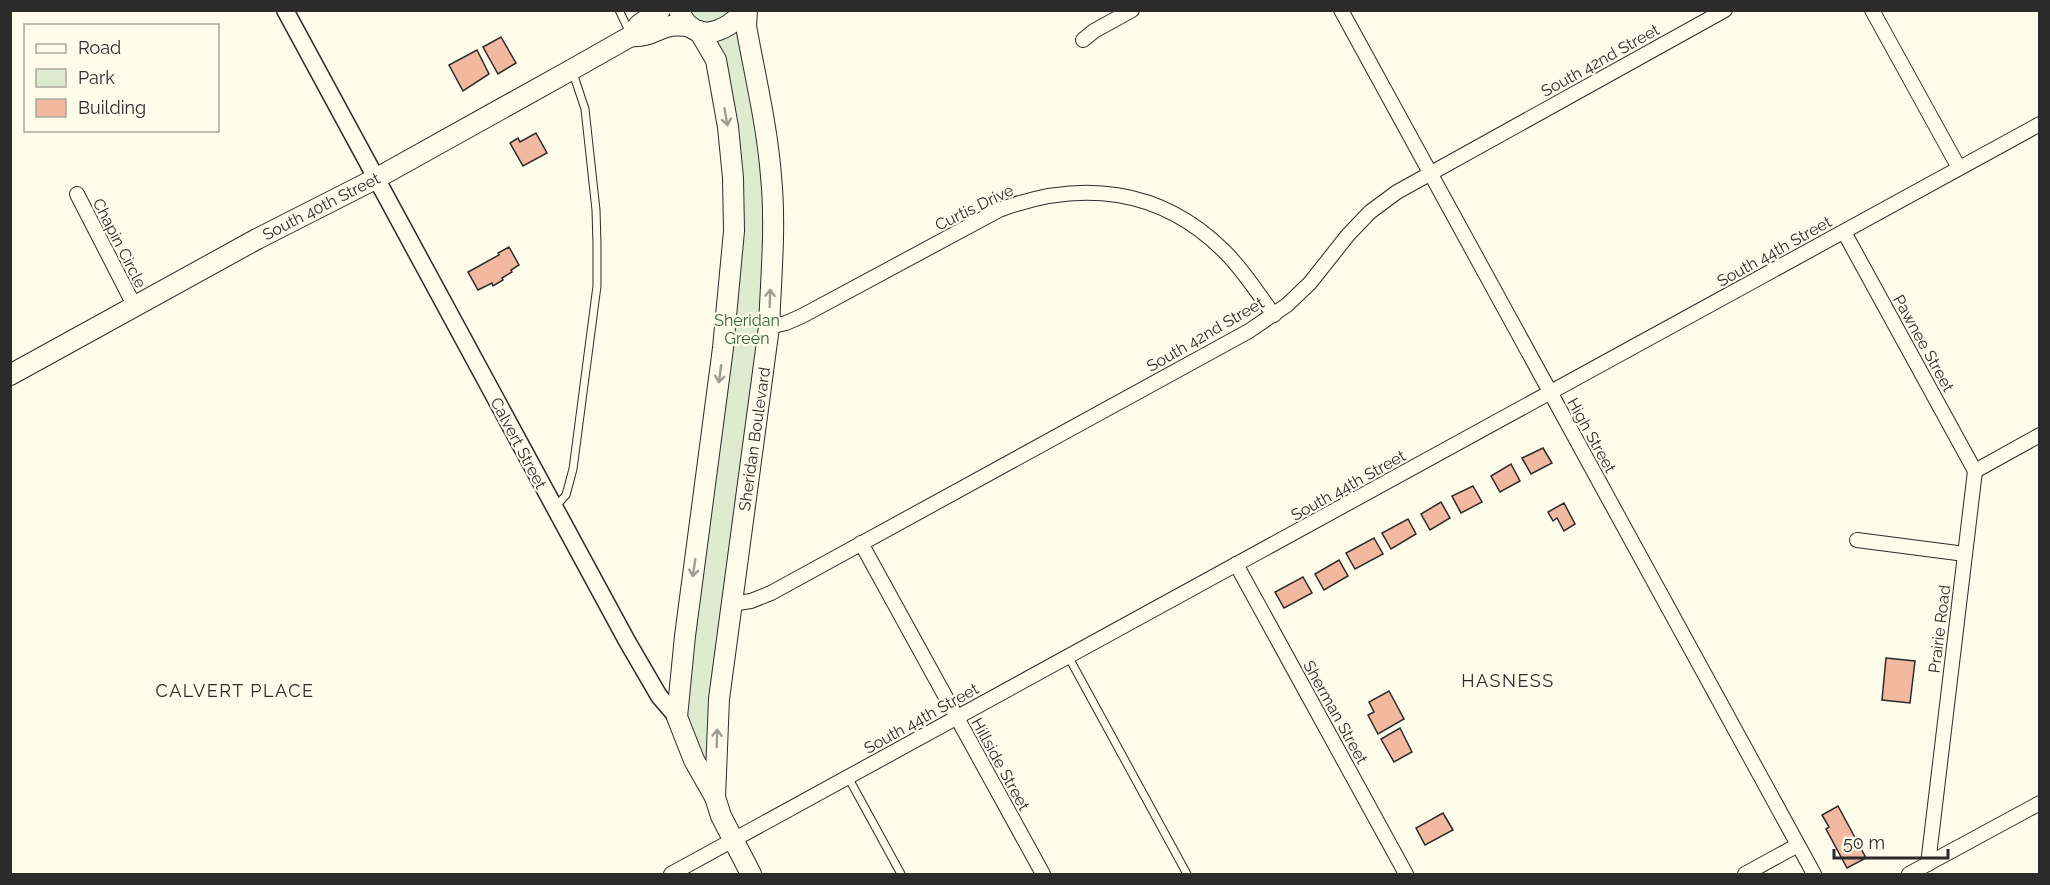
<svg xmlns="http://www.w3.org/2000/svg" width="2050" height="885" font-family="Raleway,sans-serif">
  <rect width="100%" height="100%" fill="#fdfbea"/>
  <polygon fill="#deebd1" stroke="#74746e" stroke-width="1.5" points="679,11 747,11 772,243 715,797 684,735 734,231 716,60"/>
  <g fill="#f2b8a0" stroke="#2b2b2b" stroke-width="1.5">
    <polygon points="501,37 516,63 498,74 483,47"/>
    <polygon points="477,50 489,74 463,91 449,65"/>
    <polygon points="536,133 547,153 523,166 510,143 518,138 520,142"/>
    <polygon points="509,247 519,265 511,270 512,272 502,278 503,280 493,286 492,283 478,290 468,272 499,255 498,253"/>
    <polygon points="1543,448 1552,463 1531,474 1522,458"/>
    <polygon points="1511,464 1520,481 1500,492 1491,476"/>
    <polygon points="1473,486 1482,502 1461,513 1452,496"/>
    <polygon points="1441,502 1450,518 1430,530 1421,514"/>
    <polygon points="1564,503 1575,524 1564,531 1557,518 1553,521 1548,512"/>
    <polygon points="1408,519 1416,534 1391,549 1382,533"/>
    <polygon points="1374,538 1383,554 1355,569 1346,553"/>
    <polygon points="1339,560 1348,576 1324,590 1315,574"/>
    <polygon points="1303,577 1312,593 1284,608 1275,592"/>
    <polygon points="1886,658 1915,661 1910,703 1882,700"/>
    <polygon points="1389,691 1404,719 1378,734 1368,715 1374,712 1369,702"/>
    <polygon points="1400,728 1412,752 1394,762 1381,739"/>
    <polygon points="1838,806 1866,858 1847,868 1826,829 1829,827 1822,815"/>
    <polygon points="1443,813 1453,830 1425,845 1416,828"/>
  </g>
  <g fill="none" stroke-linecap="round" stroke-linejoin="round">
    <g stroke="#2b2b2b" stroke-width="9">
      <g id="service">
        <polyline points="619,10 630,33"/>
        <polyline points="556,506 566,495 573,469 597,286 597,245 596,210 585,109 572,70"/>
        <polyline points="1068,656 1187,874"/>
        <polyline points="848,777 901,874"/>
      </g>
    </g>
    <g stroke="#2b2b2b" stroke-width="16">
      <g id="minor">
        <polyline points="1341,10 1814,874"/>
        <polyline points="1872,10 1959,168"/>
        <polyline points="1083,40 1094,31 1132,10"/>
        <polyline points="77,194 135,307"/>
        <polyline points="1844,232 1975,471"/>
        <path d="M769,327L786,323L802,316L999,210C1080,179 1160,188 1223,250C1243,269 1258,294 1274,315"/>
        <polyline points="1975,471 2040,435"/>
        <polyline points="1857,540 1965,554"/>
        <polyline points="861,543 1043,874"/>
        <polyline points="1236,564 1406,874"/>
        <polyline points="731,604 751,601 771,593 1249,331 1287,305 1310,283 1348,235 1370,212 1397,192 1725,10"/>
        <polyline points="1928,864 1975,471"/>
        <polyline points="671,874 2040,124"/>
        <polyline points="1745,874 1798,845"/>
        <polyline points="1909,874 2040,803"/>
      </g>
    </g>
    <g stroke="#2b2b2b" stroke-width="19">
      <polyline id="tertiary" points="285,10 627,641 659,696 677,717"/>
    </g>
    <g stroke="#2b2b2b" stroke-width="22">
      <g id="secondary">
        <path d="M679,10C692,46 727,33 745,10"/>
        <polyline points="699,31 716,60 728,127 733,178 734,231 723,348 685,636 677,717 694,760 715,797 721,816 751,874"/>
        <path d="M631,36C657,38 661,20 691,27"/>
        <polyline points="10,375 257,239 377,178 571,70 631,36 639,25 660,10"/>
        <path d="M715,797L719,699L769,327C771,277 776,225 771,176C767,125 755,76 746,26L747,10"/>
      </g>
    </g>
    <use href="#service" stroke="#fdfbea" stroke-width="7"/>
    <use href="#minor" stroke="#fdfbea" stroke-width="14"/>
    <use href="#tertiary" stroke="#fdfbea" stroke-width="16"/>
    <use href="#secondary" stroke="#fdfbea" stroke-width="20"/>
  </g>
  <defs><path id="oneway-shaft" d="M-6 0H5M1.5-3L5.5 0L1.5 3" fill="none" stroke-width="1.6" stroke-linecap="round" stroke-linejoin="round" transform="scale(1.5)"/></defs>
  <g stroke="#9e9d94">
    <use href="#oneway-shaft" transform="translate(726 117) rotate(80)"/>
    <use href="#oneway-shaft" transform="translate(770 298) rotate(-88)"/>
    <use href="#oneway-shaft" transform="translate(720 374) rotate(98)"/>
    <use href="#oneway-shaft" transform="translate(694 568) rotate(98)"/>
    <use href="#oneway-shaft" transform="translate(717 738) rotate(-88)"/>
  </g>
  <g text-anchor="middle" stroke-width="4.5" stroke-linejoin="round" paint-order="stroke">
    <g font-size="16" fill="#2b2b2b" stroke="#fdfbea">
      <text transform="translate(1600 60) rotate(-29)" y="6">South 42nd Street</text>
      <text transform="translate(321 206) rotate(-27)" y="6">South 40th Street</text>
      <text transform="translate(974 207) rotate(-26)" y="6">Curtis Drive</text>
      <text transform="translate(120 243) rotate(63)" y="6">Chapin Circle</text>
      <text transform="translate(1774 251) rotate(-29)" y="6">South 44th Street</text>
      <text transform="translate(1205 334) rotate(-30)" y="6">South 42nd Street</text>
      <text transform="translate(1924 343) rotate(61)" y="6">Pawnee Street</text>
      <text transform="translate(1592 435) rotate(61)" y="6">High Street</text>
      <text transform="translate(754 439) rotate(-82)" y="6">Sheridan Boulevard</text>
      <text transform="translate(519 443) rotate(62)" y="6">Calvert Street</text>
      <text transform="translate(1348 485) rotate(-29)" y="6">South 44th Street</text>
      <text transform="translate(1939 629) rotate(-83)" y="6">Prairie Road</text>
      <text transform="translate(1336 712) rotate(61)" y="6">Sherman Street</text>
      <text transform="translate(921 718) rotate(-29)" y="6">South 44th Street</text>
      <text transform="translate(1001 764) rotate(61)" y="6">Hillside Street</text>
    </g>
    <g font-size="16" fill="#34623c" stroke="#fdfbea">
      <text x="747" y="326">Sheridan<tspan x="747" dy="18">Green</tspan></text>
    </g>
    <g font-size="18" letter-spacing="1.5" fill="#2b2b2b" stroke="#fdfbea">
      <text x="1508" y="687">HASNESS</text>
      <text x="235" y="697">CALVERT PLACE</text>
    </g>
  </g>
  <rect width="2050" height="885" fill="none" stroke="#2b2b2b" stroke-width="24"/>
  <rect x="24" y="24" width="195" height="108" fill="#fdfbea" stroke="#a9a89e" stroke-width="1.5"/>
  <rect x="36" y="44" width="30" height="9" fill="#fdfbea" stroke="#a9a89e" stroke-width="1.5"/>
  <text x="78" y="54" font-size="18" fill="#2b2b2b">Road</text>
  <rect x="36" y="69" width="30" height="18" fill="#deebd1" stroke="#a9a89e" stroke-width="1.5"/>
  <text x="78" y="84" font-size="18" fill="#2b2b2b">Park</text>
  <rect x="36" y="99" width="30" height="18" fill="#f2b8a0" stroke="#a9a89e" stroke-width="1.5"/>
  <text x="78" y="114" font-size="18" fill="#2b2b2b">Building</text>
  <path d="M1834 849v9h114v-9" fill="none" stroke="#2b2b2b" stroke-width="3"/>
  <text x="1843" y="849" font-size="18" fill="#2b2b2b" stroke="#fdfbea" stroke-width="4.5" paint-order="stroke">50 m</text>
</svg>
